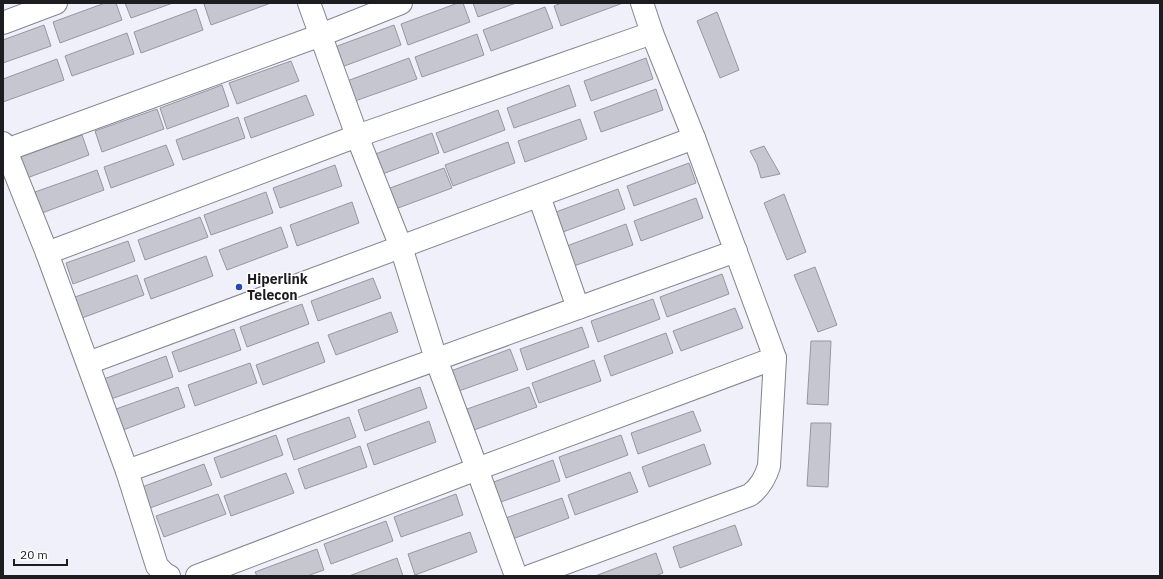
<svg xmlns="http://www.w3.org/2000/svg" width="1163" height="579" font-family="'IBM Plex Sans',sans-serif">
  <rect width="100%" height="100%" fill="#eff0fa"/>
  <g fill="#c5c6d0" stroke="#9697a1">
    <polygon points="105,3 116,3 122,20 60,43 53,22"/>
    <polygon points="125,3 173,3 131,18"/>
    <polygon points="208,3 271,3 211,25 204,4"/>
    <polygon points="458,3 463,3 470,22 408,45 401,24"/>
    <polygon points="473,3 516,3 478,17"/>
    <polygon points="561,3 623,3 561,26 554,6"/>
    <polygon points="545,7 553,28 491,51 483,30"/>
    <polygon points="196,9 203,30 141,53 134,32"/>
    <polygon points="717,12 739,70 720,78 697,21"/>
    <polygon points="44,25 51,46 3,63 3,40"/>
    <polygon points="394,25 401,45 339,68 332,48"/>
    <polygon points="127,33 134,54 72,76 65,56"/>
    <polygon points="477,34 484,55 422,77 415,57"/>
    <polygon points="409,58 417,79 355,101 347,81"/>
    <polygon points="646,58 653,79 591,101 584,81"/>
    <polygon points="57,59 64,80 3,102 3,79"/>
    <polygon points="291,61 299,81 237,104 229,83"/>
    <polygon points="222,85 229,106 167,129 160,108"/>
    <polygon points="569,85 576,106 514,128 507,108"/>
    <polygon points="656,89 663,110 601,132 594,112"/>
    <polygon points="306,95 314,115 251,138 244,118"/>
    <polygon points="157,109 164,129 102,152 95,131"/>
    <polygon points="498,110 505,130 444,153 436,133"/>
    <polygon points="238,117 245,138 183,160 176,140"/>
    <polygon points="580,119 587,139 525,162 518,141"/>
    <polygon points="432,133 439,153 377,176 370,156"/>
    <polygon points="82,135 89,155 27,178 20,157"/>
    <polygon points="508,142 515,163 453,186 445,165"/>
    <polygon points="166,145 174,165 111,188 104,167"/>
    <polygon points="764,146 780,174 761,178 757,164 750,151"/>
    <polygon points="689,163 696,183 634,206 627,186"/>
    <polygon points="335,165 342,186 280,208 273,188"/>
    <polygon points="444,168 452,188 390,211 382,191"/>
    <polygon points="97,170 104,190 42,213 35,192"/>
    <polygon points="618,189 625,209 563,232 556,212"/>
    <polygon points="266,192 273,213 211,235 204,215"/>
    <polygon points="784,194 806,252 787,260 764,203"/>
    <polygon points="696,198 703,218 641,241 634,221"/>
    <polygon points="352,202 359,223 297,246 290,225"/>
    <polygon points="200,217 208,237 145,260 138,240"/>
    <polygon points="626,224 633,245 571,267 564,247"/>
    <polygon points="281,227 288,247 227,270 219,250"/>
    <polygon points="128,241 135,261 73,284 66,263"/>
    <polygon points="206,256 213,276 151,299 144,279"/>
    <polygon points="815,267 837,325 818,332 794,275"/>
    <polygon points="722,274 729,294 667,317 660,297"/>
    <polygon points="137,275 144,295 82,318 75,297"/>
    <polygon points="373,278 381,298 318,321 311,301"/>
    <polygon points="653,299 660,319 598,342 591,321"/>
    <polygon points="302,304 309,324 247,347 240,327"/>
    <polygon points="735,308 743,328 681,351 673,331"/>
    <polygon points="391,312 398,332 336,355 328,335"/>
    <polygon points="582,327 589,347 527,370 520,349"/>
    <polygon points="234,329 241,350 179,372 172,352"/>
    <polygon points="666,333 673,353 611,376 604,356"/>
    <polygon points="811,341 831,341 828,405 807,404"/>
    <polygon points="318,342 325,362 263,385 256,365"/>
    <polygon points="510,349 518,370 456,392 448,372"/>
    <polygon points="166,356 173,377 111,399 104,379"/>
    <polygon points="594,360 601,381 539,403 532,383"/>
    <polygon points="250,363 257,383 195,406 188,385"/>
    <polygon points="178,387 185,407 123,430 116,409"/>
    <polygon points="420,387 427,408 365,431 358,410"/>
    <polygon points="529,387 537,407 474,430 467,409"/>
    <polygon points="693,411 701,431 638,454 631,433"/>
    <polygon points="349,417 356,437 294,460 287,439"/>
    <polygon points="429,421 436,442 374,465 367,444"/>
    <polygon points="811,423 831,423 828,487 807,486"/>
    <polygon points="276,435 283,455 221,478 214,458"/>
    <polygon points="621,435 628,455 566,478 559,457"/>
    <polygon points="704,444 711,464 649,487 642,467"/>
    <polygon points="360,446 367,467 305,489 298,469"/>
    <polygon points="553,460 560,481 498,503 491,483"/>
    <polygon points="204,464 212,485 150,508 142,487"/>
    <polygon points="630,472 638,492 575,515 568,495"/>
    <polygon points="286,473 294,493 231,516 224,496"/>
    <polygon points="218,494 226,514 164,537 156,516"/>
    <polygon points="456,494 463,515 401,537 394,517"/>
    <polygon points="562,498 569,518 507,541 500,520"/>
    <polygon points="386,521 393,541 331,564 324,544"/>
    <polygon points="735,525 742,545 680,568 673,547"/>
    <polygon points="470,532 477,552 415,575 408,554"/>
    <polygon points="317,549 324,570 307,576 257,576 255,572"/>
    <polygon points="656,553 663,573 655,576 595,576"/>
    <polygon points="397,558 403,576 349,576"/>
  </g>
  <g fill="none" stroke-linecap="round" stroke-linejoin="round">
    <g stroke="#84858e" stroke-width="24">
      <g id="minor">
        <polyline points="309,3 357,136 401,247 436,359 477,469 516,576"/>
        <polyline points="3,23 56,3"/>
        <polyline points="3,143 47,253 127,471 157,566 165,574 169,576"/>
        <polyline points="6,150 321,35 401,3"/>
        <polyline points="539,196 578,308"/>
        <polyline points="47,253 357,136 652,33"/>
        <polyline points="88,363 694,138"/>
        <polyline points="127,471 736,251"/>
        <polyline points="197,576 477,469 775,358"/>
        <path d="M530,576L750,495C760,487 765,479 769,466L775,358L694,138L652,33L642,3"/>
      </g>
    </g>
    <use href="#minor" stroke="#fff" stroke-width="22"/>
  </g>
  <circle fill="#2149b7" stroke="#fefefe" stroke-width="1.5" cx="239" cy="287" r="4"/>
  <g text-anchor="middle" stroke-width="3" stroke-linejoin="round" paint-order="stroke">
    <g font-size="14" font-weight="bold" fill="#1d1d21" stroke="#fefefe" text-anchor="start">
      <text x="247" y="284">Hiperlink<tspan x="247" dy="16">Telecon</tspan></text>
    </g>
  </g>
  <rect width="1163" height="579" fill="none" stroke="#1d1d21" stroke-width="8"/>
  <path d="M14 559v6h53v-6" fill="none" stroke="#1d1d21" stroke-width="2"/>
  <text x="20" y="559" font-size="12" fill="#1d1d21" stroke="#fefefe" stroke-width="3" paint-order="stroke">20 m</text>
</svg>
